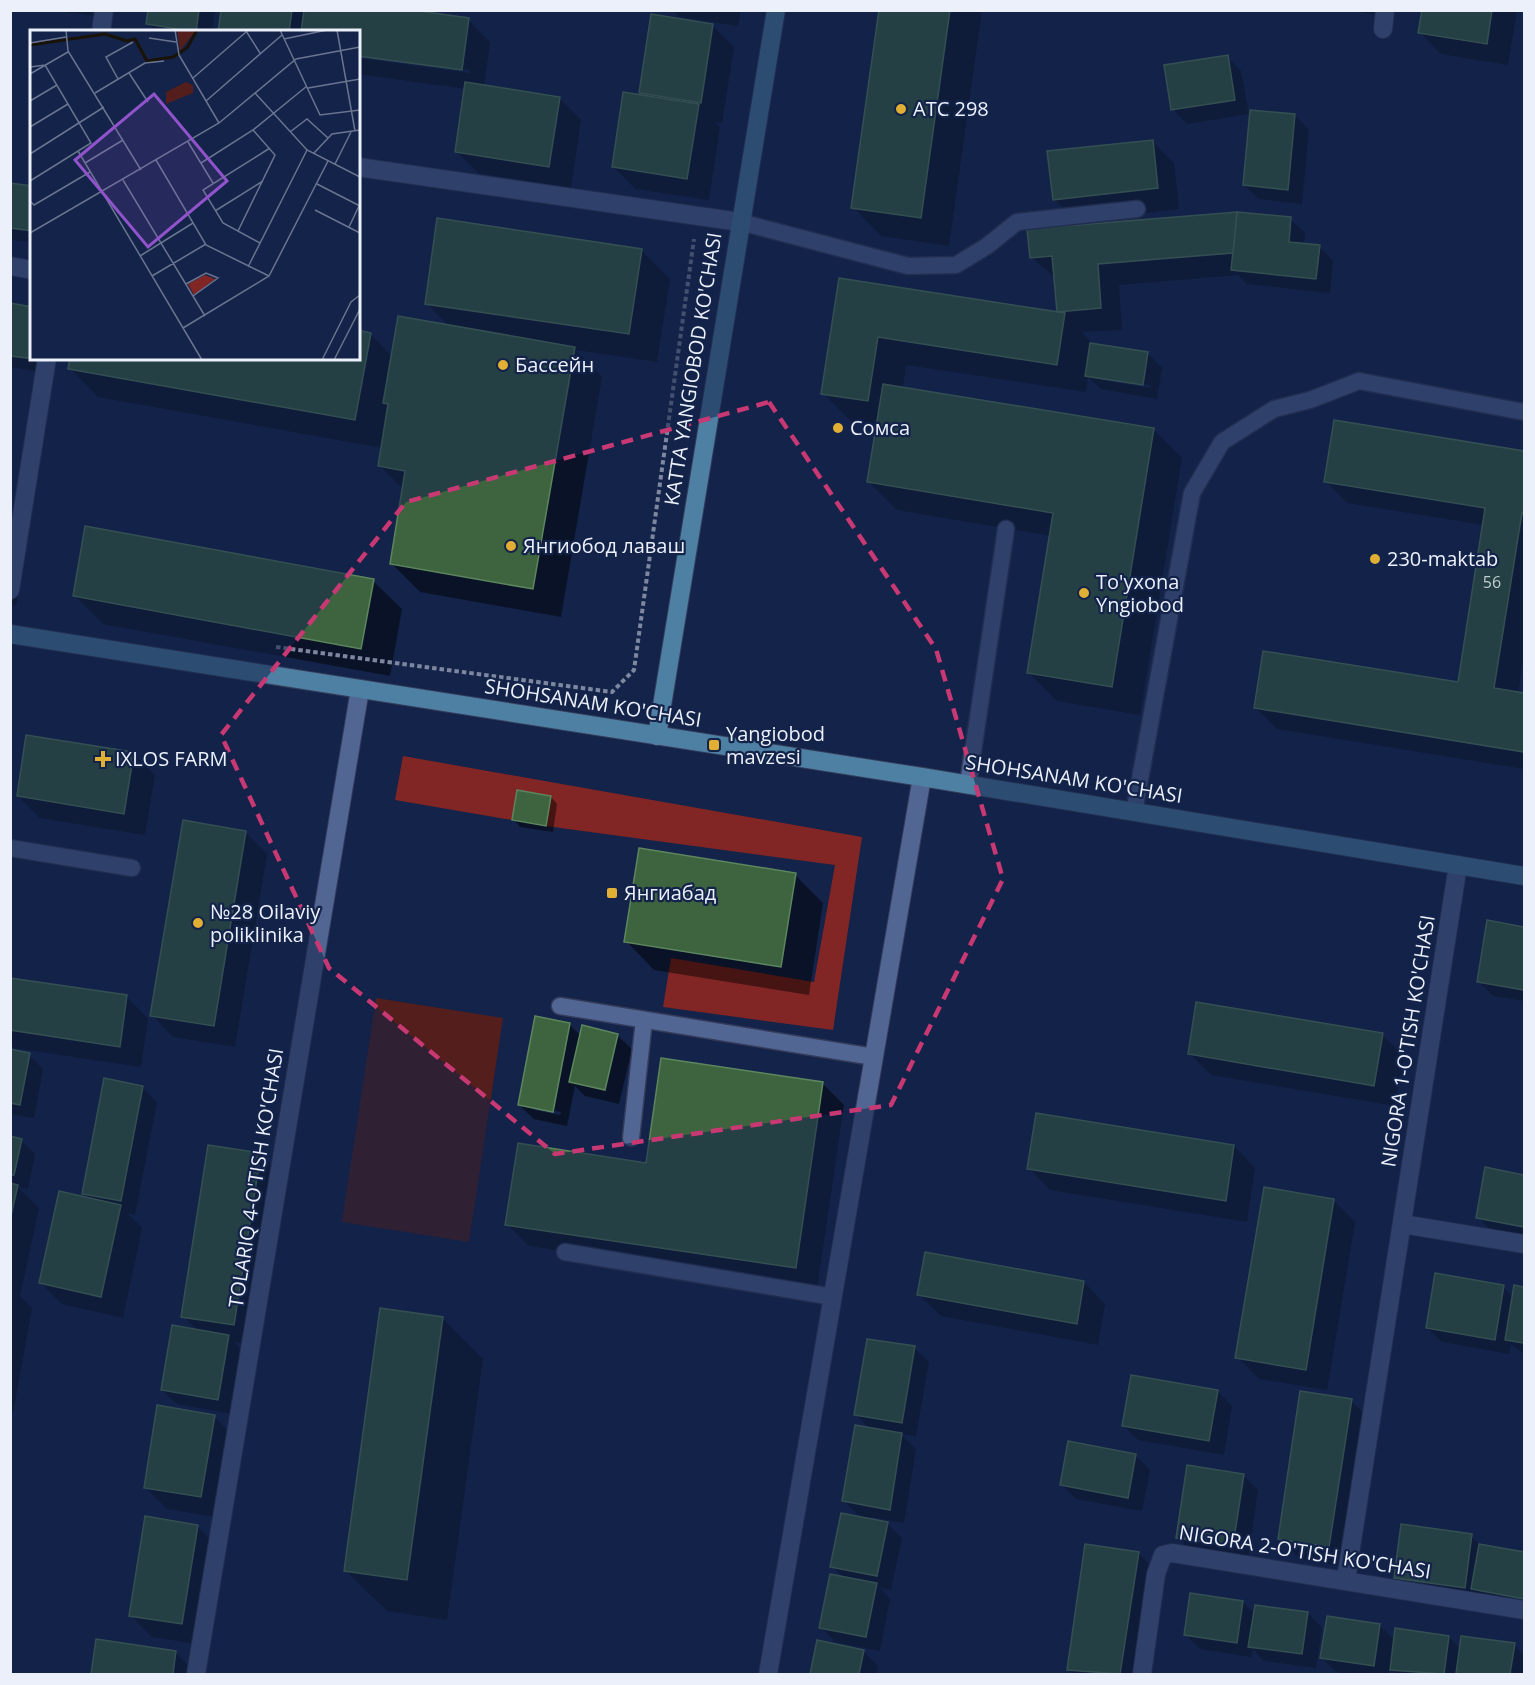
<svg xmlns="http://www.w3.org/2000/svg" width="1535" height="1685" font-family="'Open Sans',sans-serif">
  <rect width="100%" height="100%" fill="#132349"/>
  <polygon fill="#531e1c" points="376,998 503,1018 469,1242 342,1222"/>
  <polygon fill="#822625" points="403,756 862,837 833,1030 663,1007 671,958 814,982 835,865 546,826 551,796 518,790 512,820 395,800"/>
  <g fill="#0007" fill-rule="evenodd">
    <polygon points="52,10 110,10 109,18"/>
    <polygon points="149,10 215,10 212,32 156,32 148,23"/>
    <polygon points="223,10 402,10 468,20 490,42 484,87 559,98 581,120 571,188 478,173 456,151 466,89 358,74 358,58 470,73 470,70 358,55 358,32 219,32"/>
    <polygon points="673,10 741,10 738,26 679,17"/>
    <polygon points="881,10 982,10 949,246 881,236 853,207"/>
    <polygon points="1352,10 1376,10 1375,15"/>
    <polygon points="1423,10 1517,10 1508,65 1441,54 1420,32"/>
    <polygon points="712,25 734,47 722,123 715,122 720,127 709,200 635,189 614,167 646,97 641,93"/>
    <polygon points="1227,57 1241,71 1249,114 1187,124 1173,109"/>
    <polygon points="1295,115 1309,130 1302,204 1259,199 1244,185"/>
    <polygon points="1152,141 1174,163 1179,209 1076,221 1054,199"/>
    <polygon points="10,185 32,187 32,242 10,240"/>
    <path d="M1290,219L1305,233L1304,245L1319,246L1333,261L1330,293L1247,284L1238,275L1119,285L1122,330L1082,332L1093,345L1148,354L1162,368L1157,399L1101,389L1088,377L1086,392L906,365L903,389L1154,430L1182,458L1140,715L1057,701L1029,673L1051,536L897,510L869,482L878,426L852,422L823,393L840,280L1061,314L1058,311L1056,278L1031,257ZM1101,377L1151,385L1150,388L1101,380Z"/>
    <polygon points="641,250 670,279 657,362 576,350 602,377 561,617 420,592 391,563 404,490 379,465 382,448 98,397 70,368 358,358 370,334 392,356 449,326 427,304"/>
    <polygon points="10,305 32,358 51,358 49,373 10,367"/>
    <polygon points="1335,422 1524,452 1524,650 1518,694 1524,695 1524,769 1277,729 1256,708 1459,684 1484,525 1347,503 1326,481"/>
    <polygon points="10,520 28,538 16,606 10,605"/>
    <polygon points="373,581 402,609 390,676 103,624 74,595"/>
    <polygon points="133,754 155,775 145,835 40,818 18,796"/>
    <polygon points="551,797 557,804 553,832 520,827 514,820"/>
    <polygon points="245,832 267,854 235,1047 173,1037 152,1015"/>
    <polygon points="795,875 823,903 809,995 654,970 626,941"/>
    <polygon points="1489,922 1524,929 1524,1001 1493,996 1478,981"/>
    <polygon points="10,979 127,997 148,1019 141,1067 14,1048 10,1044"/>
    <path d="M569,1024L581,1036L617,1035L632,1049L619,1104L585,1096L575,1086L567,1126L534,1119L519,1105ZM534,1107L561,1112L560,1115L534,1110Z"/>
    <polygon points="1382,1035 1404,1056 1395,1106 1211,1075 1190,1054"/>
    <polygon points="10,1051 29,1055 43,1069 34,1118 10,1114"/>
    <polygon points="822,1083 844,1105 817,1289 529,1246 507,1224 647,1164"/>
    <polygon points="142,1087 157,1102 135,1215 127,1213 142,1228 123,1318 62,1304 41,1283 90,1200 84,1193"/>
    <polygon points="10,1138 21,1140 35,1154 28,1189 18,1187 39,1208 20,1296 32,1308 13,1413 10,1413"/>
    <polygon points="1234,1146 1255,1168 1247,1222 1050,1190 1029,1168"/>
    <polygon points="260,1154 281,1176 255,1345 234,1342 243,1351 232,1414 177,1404 162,1390 198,1331 183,1316"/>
    <polygon points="1486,1169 1524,1176 1524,1244 1499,1239 1478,1217"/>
    <polygon points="1333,1200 1355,1222 1327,1390 1259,1379 1237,1357"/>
    <polygon points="1084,1282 1105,1304 1098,1345 941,1316 919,1295"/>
    <polygon points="1503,1287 1513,1297 1515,1287 1524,1289 1524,1354 1511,1344 1509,1354 1442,1342 1427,1328"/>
    <polygon points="442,1318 483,1359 447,1620 387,1611 346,1571"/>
    <polygon points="914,1348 929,1362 916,1436 901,1434 916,1449 904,1523 870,1517 870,1520 887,1524 902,1538 891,1590 879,1587 890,1599 880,1651 835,1642 821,1627 844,1578 832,1566 861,1518 844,1501 870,1429 856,1415"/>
    <polygon points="1217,1391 1232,1406 1224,1455 1138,1440 1123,1425"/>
    <polygon points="1351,1401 1373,1422 1351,1568 1301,1560 1279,1538"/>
    <polygon points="214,1416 235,1438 222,1518 167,1509 145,1487"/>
    <polygon points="1135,1455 1150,1470 1142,1511 1076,1499 1061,1484"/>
    <polygon points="1243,1475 1258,1490 1248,1560 1192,1552 1178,1537"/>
    <polygon points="197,1526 219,1548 203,1645 152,1637 130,1615"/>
    <polygon points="1471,1536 1481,1546 1524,1554 1524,1610 1410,1591 1396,1577"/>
    <polygon points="1138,1553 1160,1575 1145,1674 1073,1674 1068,1670"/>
    <polygon points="1243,1602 1255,1614 1308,1613 1322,1628 1316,1668 1264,1661 1253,1649 1251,1657 1200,1649 1185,1634"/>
    <polygon points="1379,1625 1395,1641 1449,1637 1461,1650 1514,1645 1524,1655 1524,1674 1396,1674 1390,1668 1389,1674 1352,1674 1336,1672 1322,1658"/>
    <polygon points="97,1641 176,1653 197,1674 93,1674"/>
    <polygon points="818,1642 863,1651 878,1666 876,1674 812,1674"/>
  </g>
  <g fill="#3d643e" stroke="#5d865e" stroke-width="1.5">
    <polygon points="148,10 199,10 196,32 146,24"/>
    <polygon points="221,10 292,10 289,32 218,32"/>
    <polygon points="304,10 412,10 469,18 462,70 358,56 358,32 301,32"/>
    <polygon points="879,10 950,10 921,218 851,208"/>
    <polygon points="1422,10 1492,10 1487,44 1418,33"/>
    <polygon points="651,14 713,24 701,103 639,93"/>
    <polygon points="1228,55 1235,100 1171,110 1164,65"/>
    <polygon points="465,82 560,97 549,167 455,152"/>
    <polygon points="623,92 699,104 687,179 612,167"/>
    <polygon points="1250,110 1295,114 1288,190 1243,185"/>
    <polygon points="1153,140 1158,188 1053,200 1047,151"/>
    <polygon points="10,183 32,186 32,231 10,228"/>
    <polygon points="1237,212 1291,217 1289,242 1320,245 1316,279 1231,270"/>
    <polygon points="1237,212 1233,253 1098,264 1101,308 1057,312 1052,256 1030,258 1027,229"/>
    <polygon points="437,218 642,249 629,334 425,304"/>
    <polygon points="839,278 1065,313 1057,365 878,337 868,401 821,394"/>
    <polygon points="10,303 32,307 32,358 35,359 10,356"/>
    <polygon points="398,316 575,347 533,589 390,564 405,471 378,466 388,404 383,403"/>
    <polygon points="358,330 371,333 355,420 68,369 70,358 358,358"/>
    <polygon points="1090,343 1148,352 1143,385 1085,376"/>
    <polygon points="883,384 1154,428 1112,687 1027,673 1053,513 867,482"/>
    <polygon points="1334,420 1524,451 1524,514 1522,513 1494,688 1524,693 1524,752 1254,708 1263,651 1458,682 1485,508 1324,482"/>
    <polygon points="85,526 374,579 361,649 73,596"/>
    <polygon points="26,735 134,752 124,814 17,796"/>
    <polygon points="517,790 551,796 546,826 512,820"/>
    <polygon points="183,820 246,831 214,1026 150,1016"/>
    <polygon points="639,848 796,873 781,967 624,942"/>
    <polygon points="1487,920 1524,927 1524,990 1477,982"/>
    <polygon points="10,978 127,995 120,1047 10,1030"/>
    <polygon points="1196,1002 1383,1033 1374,1086 1188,1054"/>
    <polygon points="535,1016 570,1023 553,1112 518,1105"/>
    <polygon points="582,1025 618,1034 605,1090 569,1082"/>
    <polygon points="10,1049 30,1053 20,1105 10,1103"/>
    <polygon points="661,1058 823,1082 796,1268 505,1225 518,1143 646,1163"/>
    <polygon points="104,1078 143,1086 121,1201 82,1194"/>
    <polygon points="1036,1113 1234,1145 1226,1201 1027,1169"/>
    <polygon points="10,1136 22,1139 14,1175 10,1175"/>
    <polygon points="208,1145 261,1153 234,1325 181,1317"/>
    <polygon points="1485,1167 1524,1175 1524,1227 1476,1218"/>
    <polygon points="10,1183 18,1185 10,1220"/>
    <polygon points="1264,1187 1334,1199 1306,1370 1235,1358"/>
    <polygon points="59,1191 121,1205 101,1297 39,1283"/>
    <polygon points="925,1252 1084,1281 1077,1324 917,1295"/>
    <polygon points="1435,1273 1504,1285 1495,1340 1426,1328"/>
    <polygon points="1514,1285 1524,1287 1524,1343 1505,1340"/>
    <polygon points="380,1308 443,1317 407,1580 344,1571"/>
    <polygon points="172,1325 229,1335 218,1400 161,1390"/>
    <polygon points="867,1339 915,1346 902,1423 854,1415"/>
    <polygon points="1131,1375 1218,1390 1209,1441 1122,1426"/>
    <polygon points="1300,1391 1352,1399 1329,1547 1278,1539"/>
    <polygon points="157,1405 215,1415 201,1497 144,1488"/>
    <polygon points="855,1425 902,1433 890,1510 842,1501"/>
    <polygon points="1068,1441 1136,1454 1128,1498 1060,1485"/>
    <polygon points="1187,1465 1244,1474 1233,1546 1176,1538"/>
    <polygon points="841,1513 888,1522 877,1576 830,1567"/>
    <polygon points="145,1516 198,1525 182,1624 129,1616"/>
    <polygon points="1401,1524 1472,1534 1465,1588 1394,1578"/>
    <polygon points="1085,1544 1139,1552 1120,1674 1067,1670"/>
    <polygon points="1479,1544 1524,1552 1524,1599 1471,1589"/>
    <polygon points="830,1574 877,1583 866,1637 819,1628"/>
    <polygon points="1190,1593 1243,1601 1237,1643 1184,1635"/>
    <polygon points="1255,1605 1308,1612 1302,1654 1248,1647"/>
    <polygon points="1327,1616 1380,1624 1374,1666 1320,1658"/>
    <polygon points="1395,1628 1449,1636 1444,1674 1390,1670"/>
    <polygon points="1461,1636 1515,1643 1510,1674 1456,1674"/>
    <polygon points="96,1639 176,1651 173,1674 91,1674"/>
    <polygon points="817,1640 864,1650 859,1674 810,1674"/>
  </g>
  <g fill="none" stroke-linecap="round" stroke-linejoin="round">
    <g stroke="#353c5b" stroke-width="19">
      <g id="lane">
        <polyline points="740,222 908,266 956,265 987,246 1017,222 1137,209"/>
        <polyline points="968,785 1006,529"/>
        <polyline points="1134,812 1192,493 1222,442 1274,409 1310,400 1359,381 1524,412"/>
        <polyline points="10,848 132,868"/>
        <polyline points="560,1006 874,1057"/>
        <polyline points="631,1138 644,1020"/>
        <polyline points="565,1252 833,1297"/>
      </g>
    </g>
    <g stroke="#353c5b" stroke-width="20">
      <g id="street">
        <polyline points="1383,29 1385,10"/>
        <polyline points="101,32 104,10"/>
        <polyline points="358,167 740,222"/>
        <polyline points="10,266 32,270"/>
        <polyline points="10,590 47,358"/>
        <polyline points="1402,1224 1524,1244"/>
        <polyline points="1346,1579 1458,865"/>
        <polyline points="196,1674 360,689"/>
        <polyline points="768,1674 922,777"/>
        <polyline points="1142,1674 1156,1574 1163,1555 1172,1553 1524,1610"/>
      </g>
    </g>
    <g stroke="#353c5b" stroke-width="20">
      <g id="secondary">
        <polyline points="10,634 922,777 1524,876"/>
        <polyline points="657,736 776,10"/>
      </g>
    </g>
    <polyline stroke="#7d88a0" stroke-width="4" stroke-dasharray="4.5 3" stroke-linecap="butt" points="276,647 612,692 634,670 694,239"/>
    <use href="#lane" stroke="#526693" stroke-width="16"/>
    <use href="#street" stroke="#526693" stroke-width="18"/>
    <use href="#secondary" stroke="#4d80a3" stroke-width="18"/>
  </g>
  <path d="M0 0H1535V1685H0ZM769,402L936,649L1003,879L891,1105L555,1154L329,968L221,735L406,502Z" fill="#132349" fill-opacity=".55" fill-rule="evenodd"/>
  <path fill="none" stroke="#c83873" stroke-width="4.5" stroke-dasharray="12 8" stroke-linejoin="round" d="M769,402L936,649L1003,879L891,1105L555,1154L329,968L221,735L406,502Z"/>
  <g fill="#e1af34" stroke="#132349" stroke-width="2">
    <circle cx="901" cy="109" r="6"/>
    <circle cx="503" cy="365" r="6"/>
    <circle cx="838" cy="428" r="6"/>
    <circle cx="511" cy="546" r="6"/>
    <circle cx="1375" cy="559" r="6"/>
    <circle cx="1084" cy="593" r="6"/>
    <rect x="708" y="739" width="12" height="12" rx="3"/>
    <path d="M100 750h6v6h6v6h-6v6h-6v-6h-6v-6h6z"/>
    <rect x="606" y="887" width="12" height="12" rx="3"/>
    <circle cx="198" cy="923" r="6"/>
  </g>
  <g text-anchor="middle" stroke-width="4.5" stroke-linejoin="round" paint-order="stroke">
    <g font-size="16" fill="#c0cdcc">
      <text x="1492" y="588">56</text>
    </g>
    <g font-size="20" fill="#ebf0fb" stroke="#132349" text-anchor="start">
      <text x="913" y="116">АТС 298</text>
      <text x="515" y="372">Бассейн</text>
      <text x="850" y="435">Сомса</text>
      <text x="523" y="553">Янгиобод лаваш</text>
      <text x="1387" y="566">230-maktab</text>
      <text x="1096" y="589">To'yxona<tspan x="1096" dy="23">Yngiobod</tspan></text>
      <text x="726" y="741">Yangiobod<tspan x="726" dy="23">mavzesi</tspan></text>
      <text x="115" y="766">IXLOS FARM</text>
      <text x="624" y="900">Янгиабад</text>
      <text x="210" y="919">№28 Oilaviy<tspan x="210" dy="23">poliklinika</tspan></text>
    </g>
    <g font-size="20" fill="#ebf0fb" stroke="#132349">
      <text transform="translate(693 369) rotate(-81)" y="7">KATTA YANGIOBOD KO'CHASI</text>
      <text transform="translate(593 703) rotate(9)" y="7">SHOHSANAM KO'CHASI</text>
      <text transform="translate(1074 779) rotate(9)" y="7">SHOHSANAM KO'CHASI</text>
      <text transform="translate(1408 1041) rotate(-81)" y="7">NIGORA 1-O'TISH KO'CHASI</text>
      <text transform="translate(256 1178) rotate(-81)" y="7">TOLARIQ 4-O'TISH KO'CHASI</text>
      <text transform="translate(1305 1552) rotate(9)" y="7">NIGORA 2-O'TISH KO'CHASI</text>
    </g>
  </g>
  <g transform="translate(30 30)">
    <rect width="330" height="330" fill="#132349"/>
    <path d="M147,0H166L150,21ZM156,52L163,55V63L136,74V62Z" fill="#531e1c"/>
    <path d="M175,245L185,249L164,265L158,254Z" fill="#822625"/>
    <path fill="none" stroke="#191307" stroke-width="3" d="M0,15L75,4L97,11L105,9L117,31L143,27L157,18L167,0"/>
    <path fill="none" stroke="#697590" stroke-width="1.5" d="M36,0L38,21L111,140M145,0L149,25L189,93M250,0L290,85L330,80M307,0L325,101M216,1L230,23M119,8L146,12M254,9L297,0M0,13L36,7M0,37L15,35L61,113L0,151M99,43L118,72M0,44L38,22M163,48L216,2M88,49L76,27L103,12M278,58L330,49M65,63L115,33L134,31M225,63L277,120L330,147M0,71L27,55M176,71L252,5M0,97L38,74M260,102L277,89L298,108M158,112L183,153M48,121L172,330M284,123L302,104L330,100M0,124L74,77M126,130L176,215L239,246M55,133L93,110M171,133L223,100L277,56M305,134L321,102M93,150L175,286M287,154L330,176M0,171L4,175L60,142M285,180L330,203M185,181L233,151M319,197L329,176M208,201L245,125L223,100M0,203L189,93L266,29L330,17M230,213L193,193L173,160L240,118M110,226L163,193M218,237L277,120M122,246L176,214M156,254L176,243L188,248L163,266M153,298L239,246L298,131M292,330L321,272L330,265M304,330L330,279"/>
    <path fill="#9153cb" fill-opacity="0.15" stroke="#9153cb" stroke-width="3" d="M124,64L197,151L118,217L45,130Z"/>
    <rect width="330" height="330" fill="none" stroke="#ebf0fb" stroke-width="3"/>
  </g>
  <rect width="1535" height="1685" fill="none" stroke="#ebf0fb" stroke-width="24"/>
</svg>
